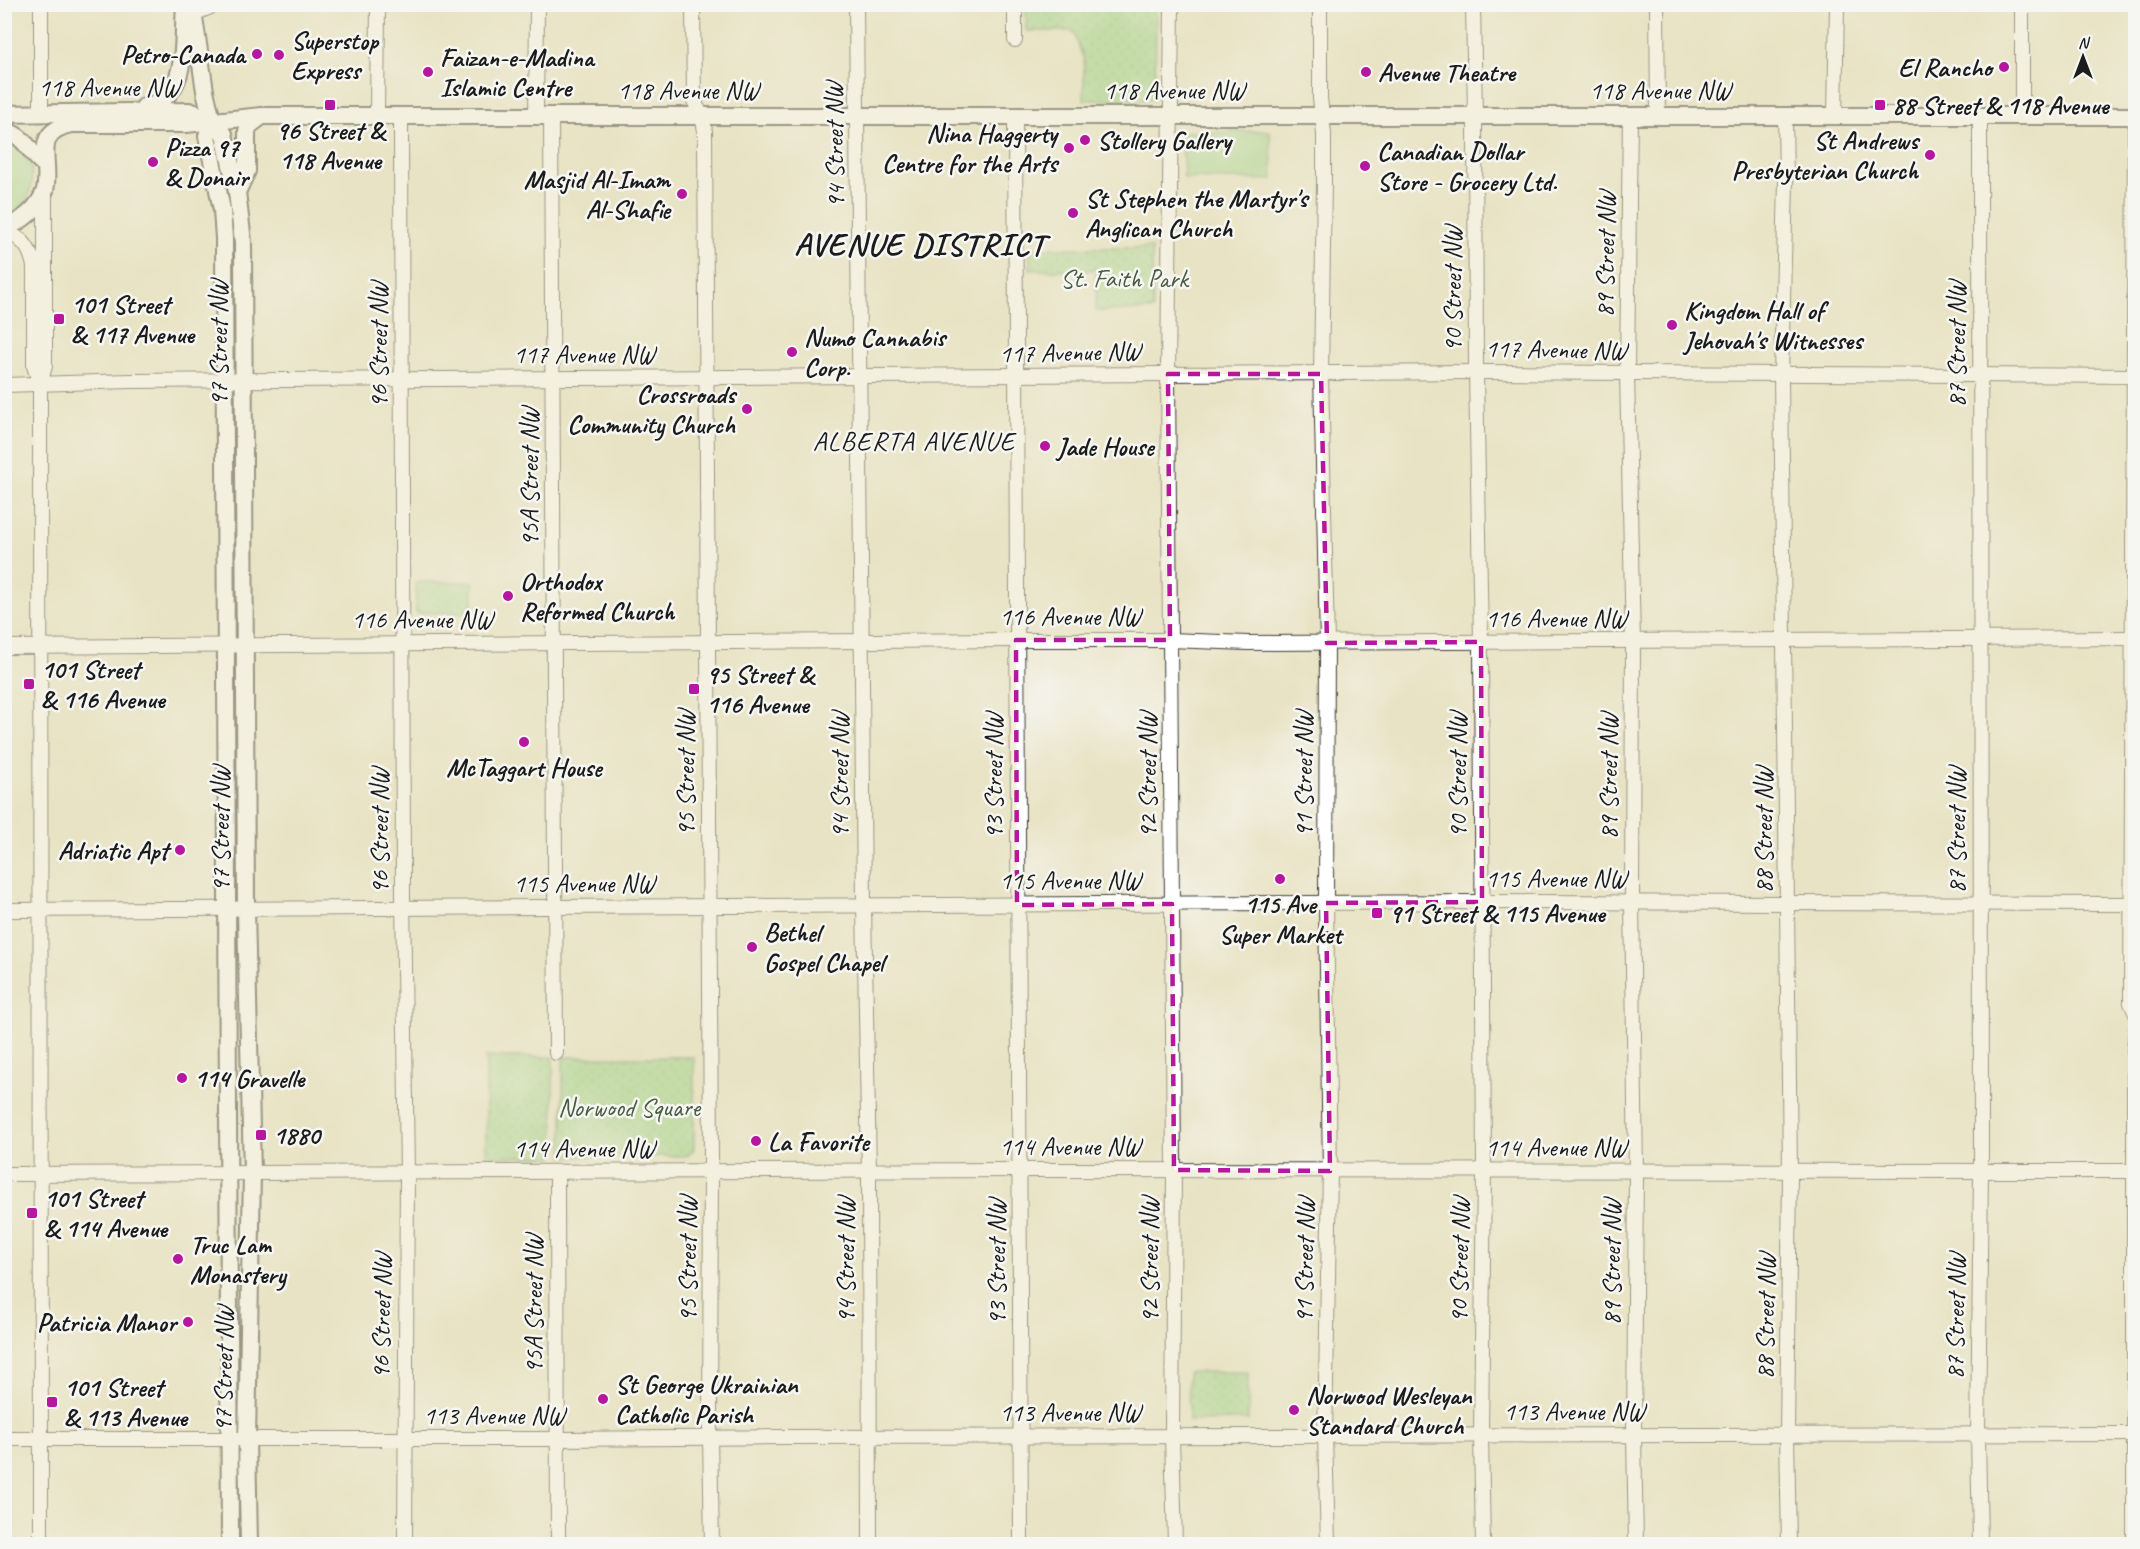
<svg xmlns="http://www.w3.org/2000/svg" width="2140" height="1549" font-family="Caveat,sans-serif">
  <defs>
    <pattern id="park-dots" width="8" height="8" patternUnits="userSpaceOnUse" patternTransform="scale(1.5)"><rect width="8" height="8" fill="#99d387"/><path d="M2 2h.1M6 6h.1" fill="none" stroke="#83b574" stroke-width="1.8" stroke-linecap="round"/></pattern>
  </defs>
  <rect width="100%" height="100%" fill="#f6f6f2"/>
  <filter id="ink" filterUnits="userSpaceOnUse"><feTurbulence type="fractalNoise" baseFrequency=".0167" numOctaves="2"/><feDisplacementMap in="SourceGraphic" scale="12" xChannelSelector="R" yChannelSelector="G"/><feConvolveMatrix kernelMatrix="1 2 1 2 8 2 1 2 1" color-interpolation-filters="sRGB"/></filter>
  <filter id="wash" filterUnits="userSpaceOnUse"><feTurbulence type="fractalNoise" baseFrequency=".008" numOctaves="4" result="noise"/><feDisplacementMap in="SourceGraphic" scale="24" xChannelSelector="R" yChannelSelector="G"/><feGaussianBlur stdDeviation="1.35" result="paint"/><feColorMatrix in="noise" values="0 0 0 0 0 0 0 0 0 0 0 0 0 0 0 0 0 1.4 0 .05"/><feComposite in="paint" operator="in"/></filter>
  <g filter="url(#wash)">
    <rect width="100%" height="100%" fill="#e9e3c5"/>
    <g fill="#99d387" stroke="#5a7852" stroke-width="1.5">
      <polygon points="1270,131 1273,180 1184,178 1182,132"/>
      <path d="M4,136L8,137L31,161C34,186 31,210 5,218Z"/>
    </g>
    <g fill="url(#park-dots)" stroke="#5a7852" stroke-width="1.5">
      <polygon points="1026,5 1156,5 1155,100 1084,100 1084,60 1073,31 1026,31"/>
      <polygon points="1030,248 1152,248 1153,310 1096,311 1096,270 1030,270"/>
      <rect x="416" y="582" width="57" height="31"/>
      <polygon points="486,1057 553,1057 554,1157 486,1157"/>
      <polygon points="563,1057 694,1057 694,1149 687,1156 563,1157"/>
      <polygon points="1248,1372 1248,1420 1189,1421 1188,1372"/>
    </g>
  </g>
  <g filter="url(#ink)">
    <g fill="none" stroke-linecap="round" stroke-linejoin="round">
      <g stroke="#3b3a35" stroke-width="16">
        <g id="minor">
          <polyline points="41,4 41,112"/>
          <polyline points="693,4 694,101 702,116 705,131 711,1160 710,1437 712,1544"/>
          <polyline points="856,4 864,906 869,1171 870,1544"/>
          <polyline points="1015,4 1015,40"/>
          <polyline points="1172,4 1168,374 1174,1170 1172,1436 1175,1544"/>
          <polyline points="1320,4 1320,98 1324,134 1324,183 1321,374 1327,643 1326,903 1330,1171 1325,1436 1328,1544"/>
          <polyline points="1473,4 1475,116 1476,372 1481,642 1484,1171 1481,1435 1483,1544"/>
          <polyline points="1657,4 1658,116"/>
          <polyline points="193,14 218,4"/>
          <polyline points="377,116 378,4"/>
          <polyline points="401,116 403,897 407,1172 405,1544"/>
          <polyline points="536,116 537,4"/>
          <polyline points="551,116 556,1053"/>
          <polyline points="1015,116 1021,1544"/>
          <polyline points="1630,116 1627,374 1633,642 1632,902 1636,1171 1634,1435 1636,1544"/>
          <polyline points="1785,116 1786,183 1781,375 1790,1171 1787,1435 1789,1544"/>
          <polyline points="1835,116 1837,4"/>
          <polyline points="2022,116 2022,4"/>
          <polyline points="2135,116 2131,1003 2136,1014"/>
          <path d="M4,232C23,237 30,248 34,266V366L40,385"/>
          <polyline points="4,385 130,381 1476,372 2136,376"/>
          <polyline points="4,647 1016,640 1170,640 1248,643 2136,638"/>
          <polyline points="4,910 1482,902 2136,904"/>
          <polyline points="557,1172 558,1544"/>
          <polyline points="4,1174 1020,1170 2136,1171"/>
          <polyline points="4,1439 557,1439 787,1437 2136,1434"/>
          <polyline points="41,1544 40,385 45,366 45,191"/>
          <polyline points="1980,1544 1978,1434 1981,1171 1980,116"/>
          <polyline points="2134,1544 2134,1049 2136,1031"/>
        </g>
      </g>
      <g stroke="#3b3a35" stroke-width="20">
        <g id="major">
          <polyline points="192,4 205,91 212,120 224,134 237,192 243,242 246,909 252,1173 247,1439 249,1544"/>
          <path d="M144,107C190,99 182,42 185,5"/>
          <polyline points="4,114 189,111 211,119"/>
          <polyline points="212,120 207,136 222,210 224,238 230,1544"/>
          <path d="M4,130C29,138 27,152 45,165"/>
          <polyline points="237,192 247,171 247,131 250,125 262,116"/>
          <path d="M4,228C22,222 39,208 45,190C52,162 30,132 72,124H186L262,116H2136"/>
        </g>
      </g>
      <use href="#minor" stroke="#fff" stroke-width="14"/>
      <use href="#major" stroke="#fff" stroke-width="16"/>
    </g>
  </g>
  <path d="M0 0H2140V1549H0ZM1168,374H1321L1327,643L1481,642L1482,902L1326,903L1330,1171L1174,1170L1172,904L1017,905L1016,640H1170Z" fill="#e9e3c5" fill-opacity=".55" fill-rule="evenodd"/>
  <path fill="none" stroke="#b5179e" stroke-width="4.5" stroke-dasharray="12 8" stroke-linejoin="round" d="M1168,374H1321L1327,643L1481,642L1482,902L1326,903L1330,1171L1174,1170L1172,904L1017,905L1016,640H1170Z"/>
  <g fill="#b5179e" stroke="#f6f6f2" stroke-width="2">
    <circle cx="257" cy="54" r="6"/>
    <circle cx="279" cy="55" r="6"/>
    <circle cx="2004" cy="67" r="6"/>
    <circle cx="428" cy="72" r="6"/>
    <circle cx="1366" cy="72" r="6"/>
    <rect x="324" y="99" width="12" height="12" rx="3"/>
    <rect x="1874" y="99" width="12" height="12" rx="3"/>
    <circle cx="1085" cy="140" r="6"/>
    <circle cx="1069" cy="148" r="6"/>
    <circle cx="1930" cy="155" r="6"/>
    <circle cx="153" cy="162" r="6"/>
    <circle cx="1365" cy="166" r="6"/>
    <circle cx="682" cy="194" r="6"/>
    <circle cx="1073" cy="213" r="6"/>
    <rect x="53" y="313" width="12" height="12" rx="3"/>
    <circle cx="1672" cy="325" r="6"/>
    <circle cx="792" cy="352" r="6"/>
    <circle cx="747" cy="409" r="6"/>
    <circle cx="1045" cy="446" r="6"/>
    <circle cx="508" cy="596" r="6"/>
    <rect x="23" y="678" width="12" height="12" rx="3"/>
    <rect x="688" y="683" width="12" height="12" rx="3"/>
    <circle cx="524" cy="742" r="6"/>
    <circle cx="180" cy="850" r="6"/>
    <circle cx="1280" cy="879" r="6"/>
    <rect x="1371" y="907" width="12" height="12" rx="3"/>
    <circle cx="752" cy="947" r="6"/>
    <circle cx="182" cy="1078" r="6"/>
    <rect x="255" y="1129" width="12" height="12" rx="3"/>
    <circle cx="756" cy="1141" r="6"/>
    <rect x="26" y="1207" width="12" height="12" rx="3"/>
    <circle cx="178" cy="1259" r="6"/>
    <circle cx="188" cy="1322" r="6"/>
    <circle cx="603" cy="1399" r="6"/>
    <rect x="46" y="1396" width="12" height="12" rx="3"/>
    <circle cx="1294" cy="1410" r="6"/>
  </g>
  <g text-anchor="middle" stroke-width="5" stroke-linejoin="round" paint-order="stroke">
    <g font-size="26" font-weight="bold" fill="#1c1c1c" stroke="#f6f6f2" text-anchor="start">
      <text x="291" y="49">Superstop<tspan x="291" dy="30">Express</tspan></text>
      <text x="245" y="63" text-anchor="end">Petro-Canada</text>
      <text x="440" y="66">Faizan-e-Madina<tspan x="440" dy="30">Islamic Centre</tspan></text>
      <text x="1992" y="76" text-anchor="end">El Rancho</text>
      <text x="1378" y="81">Avenue Theatre</text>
      <text x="1892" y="114">88 Street &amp; 118 Avenue</text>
      <text x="330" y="139" text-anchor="middle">96 Street &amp;<tspan x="330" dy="30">118 Avenue</tspan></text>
      <text x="1057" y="142" text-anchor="end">Nina Haggerty<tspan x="1057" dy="30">Centre for the Arts</tspan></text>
      <text x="1097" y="149">Stollery Gallery</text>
      <text x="1918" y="149" text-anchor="end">St Andrews<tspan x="1918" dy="30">Presbyterian Church</tspan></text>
      <text x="165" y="156">Pizza 97<tspan x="165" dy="30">&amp; Donair</tspan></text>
      <text x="1377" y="160">Canadian Dollar<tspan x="1377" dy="30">Store - Grocery Ltd.</tspan></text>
      <text x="670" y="188" text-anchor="end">Masjid Al-Imam<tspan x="670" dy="30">Al-Shafie</tspan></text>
      <text x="1085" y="207">St Stephen the Martyr's<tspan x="1085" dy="30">Anglican Church</tspan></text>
      <text x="71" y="313">101 Street<tspan x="71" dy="30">&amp; 117 Avenue</tspan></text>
      <text x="1684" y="319">Kingdom Hall of<tspan x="1684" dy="30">Jehovah's Witnesses</tspan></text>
      <text x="804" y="346">Numo Cannabis<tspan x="804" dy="30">Corp.</tspan></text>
      <text x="735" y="403" text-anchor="end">Crossroads<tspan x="735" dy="30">Community Church</tspan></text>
      <text x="1057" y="455">Jade House</text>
      <text x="520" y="590">Orthodox<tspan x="520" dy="30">Reformed Church</tspan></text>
      <text x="41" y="678">101 Street<tspan x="41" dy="30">&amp; 116 Avenue</tspan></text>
      <text x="706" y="683">95 Street &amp;<tspan x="706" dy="30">116 Avenue</tspan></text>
      <text x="524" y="776" text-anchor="middle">McTaggart House</text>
      <text x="168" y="859" text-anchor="end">Adriatic Apt</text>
      <text x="1280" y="913" text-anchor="middle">115 Ave<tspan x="1280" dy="30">Super Market</tspan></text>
      <text x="1389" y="922">91 Street &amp; 115 Avenue</text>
      <text x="764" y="941">Bethel<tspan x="764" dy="30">Gospel Chapel</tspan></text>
      <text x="194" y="1087">114 Gravelle</text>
      <text x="273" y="1144">1880</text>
      <text x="768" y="1150">La Favorite</text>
      <text x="44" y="1207">101 Street<tspan x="44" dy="30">&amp; 114 Avenue</tspan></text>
      <text x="190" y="1253">Truc Lam<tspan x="190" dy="30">Monastery</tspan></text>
      <text x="176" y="1331" text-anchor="end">Patricia Manor</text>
      <text x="615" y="1393">St George Ukrainian<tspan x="615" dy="30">Catholic Parish</tspan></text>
      <text x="64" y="1396">101 Street<tspan x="64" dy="30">&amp; 113 Avenue</tspan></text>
      <text x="1306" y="1404">Norwood Wesleyan<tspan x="1306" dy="30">Standard Church</tspan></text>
    </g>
    <g font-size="26" fill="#1c1c1c" stroke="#f6f6f2">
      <text x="109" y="96">118 Avenue NW</text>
      <text x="688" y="99">118 Avenue NW</text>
      <text x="1174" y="99">118 Avenue NW</text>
      <text x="1660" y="99">118 Avenue NW</text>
      <text transform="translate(834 145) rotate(-91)" y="9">94 Street NW</text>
      <text transform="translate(1605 254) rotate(-89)" y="9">89 Street NW</text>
      <text transform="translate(1452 289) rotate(-90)" y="9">90 Street NW</text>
      <text transform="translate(218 343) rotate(-90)" y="9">97 Street NW</text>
      <text transform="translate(1956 344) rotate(-90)" y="9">87 Street NW</text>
      <text transform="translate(378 345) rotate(-90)" y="9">96 Street NW</text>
      <text transform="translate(1556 349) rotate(1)" y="9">117 Avenue NW</text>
      <text transform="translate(1070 352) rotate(-1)" y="9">117 Avenue NW</text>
      <text x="584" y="363">117 Avenue NW</text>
      <text transform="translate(529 477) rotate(-90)" y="9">95A Street NW</text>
      <text x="1070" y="625">116 Avenue NW</text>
      <text x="1556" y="627">116 Avenue NW</text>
      <text x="422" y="628">116 Avenue NW</text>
      <text transform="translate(685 773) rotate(-90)" y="9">95 Street NW</text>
      <text transform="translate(1303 774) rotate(-90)" y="9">91 Street NW</text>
      <text transform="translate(839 775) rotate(-90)" y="9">94 Street NW</text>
      <text transform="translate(1147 775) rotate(-90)" y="9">92 Street NW</text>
      <text transform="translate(1457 775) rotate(-90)" y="9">90 Street NW</text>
      <text transform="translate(993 776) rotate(-90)" y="9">93 Street NW</text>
      <text transform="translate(1608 776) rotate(-90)" y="9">89 Street NW</text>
      <text transform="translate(220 829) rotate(-90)" y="9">97 Street NW</text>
      <text transform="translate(1763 830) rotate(-90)" y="9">88 Street NW</text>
      <text transform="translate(1956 830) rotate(-90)" y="9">87 Street NW</text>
      <text transform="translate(379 831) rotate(-90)" y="9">96 Street NW</text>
      <text x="1556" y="887">115 Avenue NW</text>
      <text x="1070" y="889">115 Avenue NW</text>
      <text x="584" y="892">115 Avenue NW</text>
      <text x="1070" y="1155">114 Avenue NW</text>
      <text x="1556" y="1156">114 Avenue NW</text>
      <text x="584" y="1157">114 Avenue NW</text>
      <text transform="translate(687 1259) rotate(-90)" y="9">95 Street NW</text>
      <text transform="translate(845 1260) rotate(-90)" y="9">94 Street NW</text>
      <text transform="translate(1149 1260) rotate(-90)" y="9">92 Street NW</text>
      <text transform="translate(1304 1260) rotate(-89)" y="9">91 Street NW</text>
      <text transform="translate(1459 1260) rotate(-89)" y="9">90 Street NW</text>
      <text transform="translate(996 1262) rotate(-90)" y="9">93 Street NW</text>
      <text transform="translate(1611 1262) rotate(-90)" y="9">89 Street NW</text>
      <text transform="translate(533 1304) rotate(-90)" y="9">95A Street NW</text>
      <text transform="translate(381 1316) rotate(-89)" y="9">96 Street NW</text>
      <text transform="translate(1765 1316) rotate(-89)" y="9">88 Street NW</text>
      <text transform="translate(1955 1316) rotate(-89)" y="9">87 Street NW</text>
      <text transform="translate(223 1369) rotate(-89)" y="9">97 Street NW</text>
      <text x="1574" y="1420">113 Avenue NW</text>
      <text x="1070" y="1421">113 Avenue NW</text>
      <text x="494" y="1424">113 Avenue NW</text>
    </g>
    <g font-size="26" fill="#485c41" stroke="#f6f6f2">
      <text x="1124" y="287">St. Faith Park</text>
      <text x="629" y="1116">Norwood Square</text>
    </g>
    <g font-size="27" letter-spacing="1.5" fill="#1c1c1c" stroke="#f6f6f2">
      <text x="914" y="450">ALBERTA AVENUE</text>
    </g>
    <g font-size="32" font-weight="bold" letter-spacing="1.5" fill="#1c1c1c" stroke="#f6f6f2">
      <text x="920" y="255">AVENUE DISTRICT</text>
    </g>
  </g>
  <rect width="2140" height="1549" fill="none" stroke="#f6f6f2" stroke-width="24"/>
  <g transform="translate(2083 57)" stroke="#f6f6f2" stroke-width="4.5" paint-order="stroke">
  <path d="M0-4.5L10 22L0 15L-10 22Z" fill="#1c1c1c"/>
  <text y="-9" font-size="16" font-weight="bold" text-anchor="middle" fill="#1c1c1c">N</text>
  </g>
</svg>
